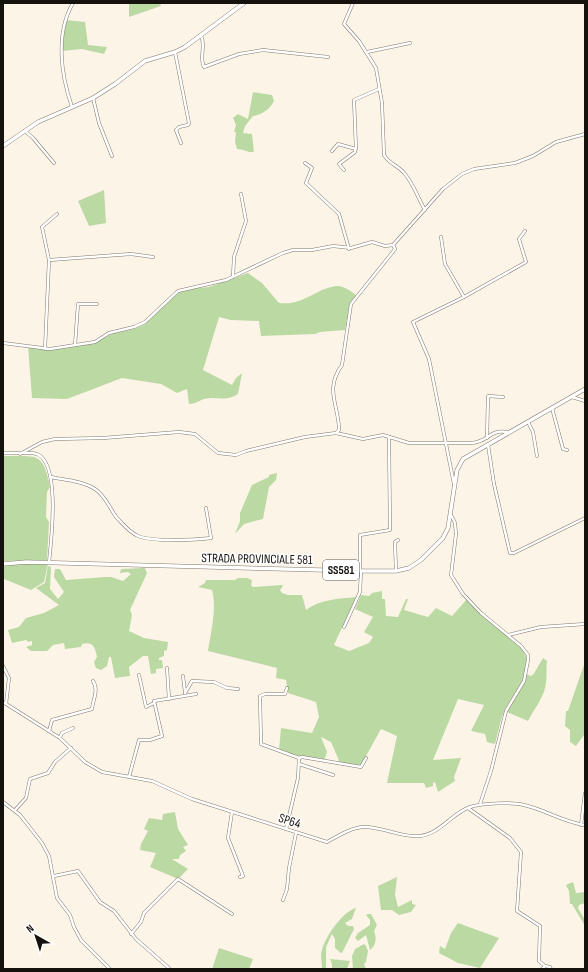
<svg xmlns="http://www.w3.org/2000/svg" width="588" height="972" font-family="'Sofia Sans Condensed',sans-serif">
  <rect width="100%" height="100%" fill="#fdf4e8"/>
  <g fill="#bbd9a2">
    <polygon points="129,3 160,3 161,6 129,17"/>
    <polygon points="66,20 85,22 88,45 107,47 104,54 82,49 62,51 63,33"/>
    <path d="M253,92L272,95L274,101C270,109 262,115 253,116L245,126L243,133L252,134L254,152C248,153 243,149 237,149L235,142L236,132H234L236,125L233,118L238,114L248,119Z"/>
    <polygon points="104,190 106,223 89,226 78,201"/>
    <path d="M248,273L262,283L279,303C303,306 315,289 336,286C343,285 351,291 356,295L349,307L345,330L320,332L315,334L261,336L259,321L231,320L219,317L203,370L232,385L236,378L242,373L238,394C227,402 216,396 204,399C198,401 195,404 189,404L187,389L177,393L161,384L122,378L67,399L32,398L28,346L49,350L96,342L114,333L130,330L144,325L181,290L209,287Z"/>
    <path d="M3,456C36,457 43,450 50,487L47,492L46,517L49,522L47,560L3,561Z"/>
    <polygon points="277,473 276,480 269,487 263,519 244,524 235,534 240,521 240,513 252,485 269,477 269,475"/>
    <polygon points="13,563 48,564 44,582 31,590 4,579 3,582 3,565"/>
    <path d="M48,566L51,567L50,589L58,599L64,592L54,577L55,569H60L66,580L104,577H111L123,581L131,574L128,572L120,573L121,569L143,568L144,566L147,573L130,610L132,615L129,631L144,638L168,642L167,650L164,651V656L159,658V660H162L163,668L156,669V673L151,674L148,656H143L129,667L130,676L115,678L111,657H109L107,666L101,670L96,668L94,662L97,657C95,647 93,641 82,644L81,647L65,649L64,643L53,645L47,651H31L26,647L32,645V641L28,642L26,640L12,643L8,630L19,627L26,618L44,613L59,605L36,588L45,583Z"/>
    <path d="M238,578H247L252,580L251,585L253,587L282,585L283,586L280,590L282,593L288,595H302L306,610C321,599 338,599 356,597L334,645L349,651L369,643L373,637L364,632L373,617L355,609L361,595L369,596L372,593L382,591V599H385L386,616L398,617L406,599H408L404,610L428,617L436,608L452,616L467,599C483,617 502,629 519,646C540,666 513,693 504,711C500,721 498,733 495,744L487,742L485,734L471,731L484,705L458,699L433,760L461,758L454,777L455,781L438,792L435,782L433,783V786L426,788L424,783H387L397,736L381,729L360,767L341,765L331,742L321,737L327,752L324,761L299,757L279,750L281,728L312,733L319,717L316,702L288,693L286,680L276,678L277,668L208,651C211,631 217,609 212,590L198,587L205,583L206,580H235Z"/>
    <path d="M543,658L547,661C546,668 547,676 546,683C545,696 534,709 528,721L507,712L527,674L530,676L533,675Z"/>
    <polygon points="585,662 585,729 584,735 576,746 570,742 570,730 565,726 566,711 568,711"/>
    <polygon points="175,812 178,829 188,845 183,847 186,851 180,855 179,859 172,859 188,869 178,879 150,867 156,853 140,850 141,844 148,831 144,829 149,818 162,820 163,814"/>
    <polygon points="397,877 395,895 398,907 412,900 412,904 416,905 411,912 399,915 392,910 381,910 378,886"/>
    <polygon points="573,882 576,893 585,892 585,903 579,905 578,908 585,920 585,926 572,904 570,904 569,891 566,885"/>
    <path d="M356,908L352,919L345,923L348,926H353L354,929L342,953H341L335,948V939L332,934L326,947V969H322C322,963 320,956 322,950C325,937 343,911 356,908Z"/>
    <path d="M368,914H371L377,925L374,931C377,938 376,946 370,950L366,935L358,941L355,938L358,933L370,925V920L366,915Z"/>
    <polygon points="458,923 499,938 480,968 458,963 439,953 440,946 445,949 451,933"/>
    <polygon points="364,944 366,946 368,951 366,962 364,964 366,969 353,969 352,956 355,949"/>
    <polygon points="219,948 253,959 249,969 212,969"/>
    <polygon points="330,959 350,961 347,969 332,969 332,964"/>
  </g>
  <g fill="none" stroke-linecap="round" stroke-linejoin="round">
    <g stroke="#80786e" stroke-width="3.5">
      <g id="minor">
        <path d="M353,3L344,24L359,41L376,68L382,103L384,155C389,164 399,166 405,174C414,185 418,198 425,210"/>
        <path d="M201,36C206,45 199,58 204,67L239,54L263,50L328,57"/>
        <polyline points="175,52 189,123 188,125 179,127 176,130 181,143"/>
        <polyline points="367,52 410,43"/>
        <polyline points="93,98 99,123 112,156"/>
        <path d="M72,107C61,75 55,34 73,3"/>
        <polyline points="25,131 33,138 54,163"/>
        <polyline points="332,151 338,144 356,149 354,100 379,89"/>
        <polyline points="305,163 312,168 306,183 339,214 349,249"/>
        <polyline points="344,170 339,164 355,152 355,150"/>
        <polyline points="441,237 445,264 464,297"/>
        <polyline points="49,260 131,254 153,257"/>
        <polyline points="233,277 234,257 246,221 241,194"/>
        <polyline points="3,343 50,349 95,342 109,333 134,327 145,322 178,291 226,280 283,253 293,250 312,250 333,246 351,248 372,242 385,246 393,245 443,189 462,174 474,169 515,163 533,156 556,142 585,134"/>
        <polyline points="75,345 78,304 97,304"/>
        <polyline points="45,349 49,260 42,227 57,214"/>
        <polyline points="572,397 585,401"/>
        <polyline points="552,408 563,449 567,450"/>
        <polyline points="528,422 533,432 537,456"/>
        <path d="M336,433L363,439L383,435L409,443H471C489,442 489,429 507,432"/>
        <polyline points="487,438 488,396 503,397"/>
        <polyline points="488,445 494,484 510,553 514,553 585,518"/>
        <path d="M3,453C13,454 28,451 37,454C61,464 51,541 49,563"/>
        <path d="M20,454L42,442L55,439L103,438L179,432L195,434L218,453L236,455L246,451L305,437L336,433L339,430C339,405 324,390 342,365L351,304L392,253L395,249L393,245"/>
        <path d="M51,477C65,480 83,481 95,489C106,496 109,508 117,518C124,525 129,532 138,536C152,542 195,540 211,538L206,508"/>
        <polyline points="454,484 429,359 413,322 464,297 526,262 519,239 525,231"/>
        <polyline points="451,515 455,523 456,534 451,575 463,594 481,613 521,646 528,655 528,660 524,681 506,711 491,771 480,804"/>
        <polyline points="360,571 360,535 390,530 389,437"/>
        <polyline points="396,571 395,542 398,540"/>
        <polyline points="344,627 360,592 361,571"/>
        <polyline points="508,635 541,627 585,624"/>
        <polyline points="3,666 9,678 6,704"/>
        <polyline points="167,668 169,699"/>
        <polyline points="139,675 146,707 154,703"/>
        <polyline points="183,676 185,692"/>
        <polyline points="185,693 192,681 214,682 227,688 238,689"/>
        <path d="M3,702L60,738L85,762L102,772L152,781L192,799L327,842C338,836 350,828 363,827C382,826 401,838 420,836C440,834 452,813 470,807C483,803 511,802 524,805C546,810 563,822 585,825"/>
        <path d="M49,731L52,720L92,709C93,699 99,690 93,681"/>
        <polyline points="60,737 62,733 73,728"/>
        <polyline points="299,758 302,757 361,767 366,758"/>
        <polyline points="299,764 333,775"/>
        <polyline points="129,777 139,740 150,740 162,736 154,701 196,694"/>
        <polyline points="3,802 20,815 42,843 49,856 57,898 70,915 74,927 81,940 110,969"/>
        <polyline points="468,808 510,838 521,852 517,911 540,926 539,961 545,966 550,967 551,969"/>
        <polyline points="15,810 26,798 30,779 48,773 55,762 71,748"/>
        <polyline points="232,812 228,838 243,876 240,877"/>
        <polyline points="581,825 585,793"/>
        <polyline points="286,829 298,778 299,758 261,744 260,696 265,694 285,694 287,688"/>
        <polyline points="54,876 78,871 100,902 114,911 136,939 170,969"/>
        <polyline points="283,900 287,889 289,868 296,833"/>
        <polyline points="131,934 141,922 144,913 178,879 232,914"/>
        <polyline points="542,969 545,966"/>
      </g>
    </g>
    <g stroke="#80786e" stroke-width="4.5">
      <g id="major">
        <polyline points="3,146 38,122 93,98 115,84 145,61 175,52 185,47 244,3"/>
        <polyline points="3,564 26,562 360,571 396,571 409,568 421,560 443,538 448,528 457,470 463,459 585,389"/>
      </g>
    </g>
    <use href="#minor" stroke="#fff" stroke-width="2.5"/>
    <use href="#major" stroke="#fff" stroke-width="3.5"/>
  </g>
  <g text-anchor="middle" stroke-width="3" stroke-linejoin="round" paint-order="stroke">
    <rect fill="#fff" stroke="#5b5956" stroke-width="1" x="323" y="560" width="36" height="20" rx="3"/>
    <g font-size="12" font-weight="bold" fill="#15120e">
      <text x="341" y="574">SS581</text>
    </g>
    <g font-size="13" fill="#15120e" stroke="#fff">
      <text transform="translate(257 558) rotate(1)" y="5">STRADA PROVINCIALE 581</text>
      <text transform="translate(290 820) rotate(18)" y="5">SP64</text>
    </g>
  </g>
  <rect width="588" height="972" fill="none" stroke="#15120e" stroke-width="8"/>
  <g transform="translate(36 936) rotate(321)" stroke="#ffffff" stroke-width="3" paint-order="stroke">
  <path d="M0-3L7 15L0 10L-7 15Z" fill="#15120e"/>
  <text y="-6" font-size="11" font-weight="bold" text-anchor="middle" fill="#15120e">N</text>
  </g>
</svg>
